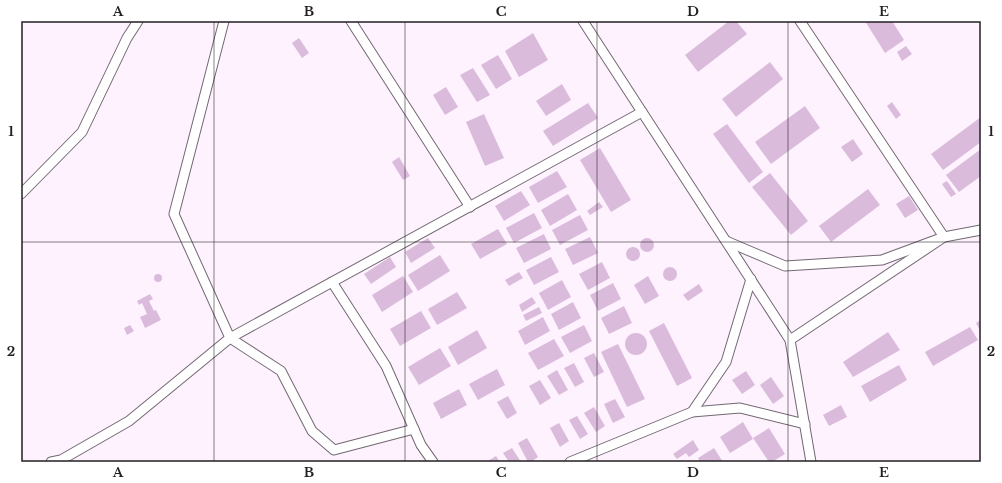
<svg xmlns="http://www.w3.org/2000/svg" width="1002" height="483" font-family="'Libre Baskerville',serif">
  <rect width="100%" height="100%" fill="#fef2fe"/>
  <g fill="#dbbbdc">
    <polygon points="729,21 736,21 747,34 698,72 685,55"/>
    <polygon points="865,21 892,21 904,40 885,53"/>
    <polygon points="533,33 548,60 519,77 505,51"/>
    <polygon points="299,38 309,53 302,58 292,43"/>
    <polygon points="906,46 912,54 902,61 897,52"/>
    <polygon points="498,55 512,79 496,89 481,65"/>
    <polygon points="770,62 783,79 736,117 722,99"/>
    <polygon points="473,68 490,95 477,102 460,75"/>
    <polygon points="562,84 571,100 546,116 536,101"/>
    <polygon points="446,87 458,107 445,115 433,95"/>
    <polygon points="892,102 901,115 896,119 887,106"/>
    <polygon points="588,103 598,118 553,146 543,131"/>
    <polygon points="805,106 820,128 771,164 755,142"/>
    <polygon points="484,114 504,158 485,166 466,122"/>
    <polygon points="981,117 981,142 943,170 931,154"/>
    <polygon points="727,124 763,172 749,183 713,134"/>
    <polygon points="853,139 863,154 852,162 841,147"/>
    <polygon points="600,148 631,200 611,212 580,160"/>
    <polygon points="981,149 981,176 959,192 946,175"/>
    <polygon points="399,157 410,176 403,180 392,162"/>
    <polygon points="557,171 567,187 538,203 529,187"/>
    <polygon points="770,173 808,221 791,235 752,187"/>
    <polygon points="947,181 956,194 951,197 942,184"/>
    <polygon points="868,189 880,205 831,242 819,226"/>
    <polygon points="521,191 530,205 504,221 495,206"/>
    <polygon points="568,194 577,210 550,226 541,210"/>
    <polygon points="909,196 918,210 905,218 896,204"/>
    <polygon points="599,202 603,207 590,215 587,211"/>
    <polygon points="534,213 542,228 514,243 506,228"/>
    <polygon points="580,215 588,230 560,245 552,230"/>
    <polygon points="498,229 507,244 480,259 471,244"/>
    <polygon points="544,234 551,249 524,263 516,248"/>
    <polygon points="590,237 598,253 573,265 565,249"/>
    <circle cx="647" cy="245" r="7"/>
    <polygon points="428,238 435,248 411,263 405,252"/>
    <circle cx="633" cy="254" r="7"/>
    <polygon points="440,255 450,271 418,291 408,275"/>
    <polygon points="390,257 396,267 371,284 364,274"/>
    <polygon points="551,257 559,272 534,285 526,270"/>
    <polygon points="602,262 610,278 588,290 579,274"/>
    <circle cx="670" cy="274" r="7"/>
    <polygon points="519,272 523,278 509,286 505,280"/>
    <circle cx="158" cy="278" r="4"/>
    <polygon points="403,276 413,292 382,312 372,295"/>
    <polygon points="648,276 659,296 645,304 634,285"/>
    <polygon points="562,280 571,297 548,310 539,293"/>
    <polygon points="613,283 621,299 598,311 590,295"/>
    <polygon points="699,284 703,291 688,301 683,295"/>
    <polygon points="457,292 467,308 437,325 428,309"/>
    <polygon points="150,294 153,299 149,301 154,311 156,310 161,320 145,328 140,317 147,314 142,303 139,305 137,301"/>
    <polygon points="532,297 536,303 522,312 519,305"/>
    <polygon points="573,302 581,318 559,330 551,314"/>
    <polygon points="624,306 632,323 609,334 601,318"/>
    <polygon points="539,307 542,313 526,321 523,315"/>
    <polygon points="421,311 431,328 400,346 390,329"/>
    <polygon points="543,317 550,331 525,345 518,331"/>
    <polygon points="981,320 981,332 976,323"/>
    <polygon points="664,323 692,378 677,386 649,331"/>
    <polygon points="130,325 134,331 127,335 124,328"/>
    <polygon points="584,325 592,341 570,353 561,337"/>
    <polygon points="970,327 978,340 933,366 925,352"/>
    <polygon points="477,330 487,348 458,365 448,347"/>
    <polygon points="888,332 900,350 853,377 843,362"/>
    <circle cx="636" cy="344" r="11"/>
    <polygon points="554,339 564,356 538,370 528,353"/>
    <polygon points="618,344 645,399 627,407 601,352"/>
    <polygon points="440,348 451,366 419,385 408,367"/>
    <polygon points="594,353 604,372 594,377 584,358"/>
    <polygon points="574,363 584,382 575,387 564,368"/>
    <polygon points="899,365 907,380 870,402 861,386"/>
    <polygon points="497,369 505,385 478,400 469,384"/>
    <polygon points="557,370 568,390 559,395 547,376"/>
    <polygon points="746,371 755,385 742,394 732,380"/>
    <polygon points="771,377 784,396 773,404 760,385"/>
    <polygon points="540,380 551,398 540,405 529,386"/>
    <polygon points="459,389 467,405 441,419 433,403"/>
    <polygon points="508,396 517,413 507,419 497,402"/>
    <polygon points="615,399 625,417 613,423 604,404"/>
    <polygon points="841,405 847,417 829,426 823,415"/>
    <polygon points="594,407 605,426 596,432 584,413"/>
    <polygon points="577,416 588,434 580,439 569,420"/>
    <polygon points="743,422 753,439 730,453 720,437"/>
    <polygon points="559,423 569,441 560,447 550,428"/>
    <polygon points="769,428 785,454 772,462 769,462 753,438"/>
    <polygon points="527,438 538,457 531,462 528,462 518,443"/>
    <polygon points="693,440 699,450 689,457 686,453 677,459 673,454"/>
    <polygon points="512,448 521,462 509,462 503,453"/>
    <polygon points="714,448 723,462 700,462 698,458"/>
    <polygon points="496,456 500,462 486,462"/>
  </g>
  <g fill="none" stroke-linecap="round" stroke-linejoin="round">
    <g stroke="#726872" stroke-width="11">
      <g id="lane">
        <polyline points="224,21 174,214 230,338 281,371 312,431 334,450 414,429"/>
        <polyline points="351,21 470,207"/>
        <polyline points="583,21 790,340 811,462"/>
        <polyline points="21,194 82,132 127,38 138,21"/>
        <polyline points="726,241 785,266 882,260 944,237 800,21"/>
        <polyline points="332,282 386,366 421,445 433,462"/>
        <polyline points="790,340 944,237 981,230"/>
        <polyline points="692,412 726,362 751,279"/>
        <polyline points="51,462 61,460 129,421 230,338 642,112"/>
        <polyline points="570,462 692,412 740,408 805,424"/>
      </g>
    </g>
    <use href="#lane" stroke="#fff" stroke-width="9"/>
  </g>
  <path fill="none" stroke="#231f23" stroke-width="1" stroke-opacity="0.55" d="M214,21V462M405,21V462M597,21V462M788,21V462M21,242H981"/>
  <rect width="1002" height="483" fill="none" stroke="#ffffff" stroke-width="44"/>
  <rect x="22" y="22" width="958" height="439" fill="none" stroke="#231f23" stroke-width="1.5"/>
  <g font-size="13" text-anchor="middle" font-weight="bold" fill="#231f23">
    <text x="118" y="16">A</text>
    <text x="309" y="16">B</text>
    <text x="501" y="16">C</text>
    <text x="693" y="16">D</text>
    <text x="884" y="16">E</text>
    <text x="11" y="136">1</text>
    <text x="991" y="136">1</text>
    <text x="11" y="356">2</text>
    <text x="991" y="356">2</text>
    <text x="118" y="477">A</text>
    <text x="309" y="477">B</text>
    <text x="501" y="477">C</text>
    <text x="693" y="477">D</text>
    <text x="884" y="477">E</text>
  </g>
</svg>
